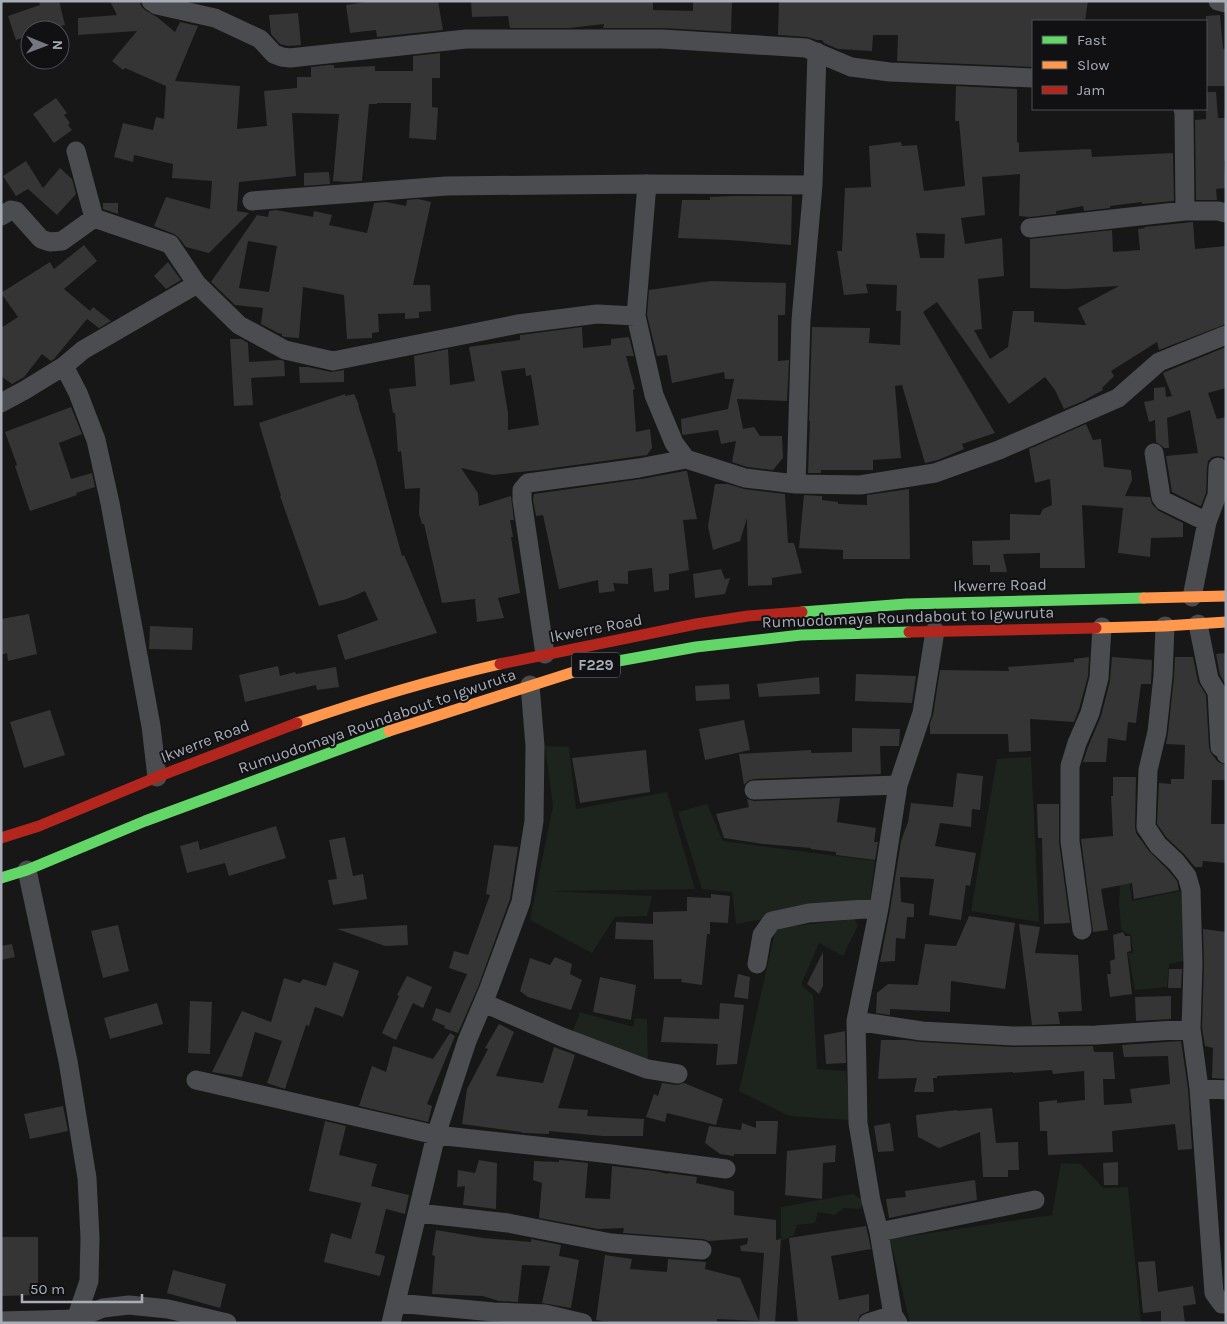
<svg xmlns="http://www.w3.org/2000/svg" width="1227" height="1324" viewBox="0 0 1227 1324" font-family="Karla,sans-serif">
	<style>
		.green { fill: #1d241e }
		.building { fill: #353536; fill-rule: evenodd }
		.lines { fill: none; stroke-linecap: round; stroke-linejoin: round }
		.street { stroke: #4b4c50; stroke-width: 19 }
		.fast { stroke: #63d668; stroke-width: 11 }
		.slow { stroke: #ff974d; stroke-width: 11 }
		.jam { stroke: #b3261e; stroke-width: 11 }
		.labels { text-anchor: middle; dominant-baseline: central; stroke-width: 4; stroke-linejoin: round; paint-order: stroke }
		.shield { fill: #111113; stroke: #7b7e86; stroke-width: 1 }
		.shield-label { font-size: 15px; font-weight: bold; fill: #a8adb8 }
		.street-label { font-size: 16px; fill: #a8adb8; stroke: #111113 }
	</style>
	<rect width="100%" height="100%" fill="#171717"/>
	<path class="green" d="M545 746 569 747 576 809 667 792 695 889 550 891 652 896 647 916 615 917 592 953 530 920 553 806Z
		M1031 757 1039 922 971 911 997 759Z
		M707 804 723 841 875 861 870 900 736 924 732 892 702 889 678 812Z
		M1121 878H1129L1132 901 1184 890V961L1169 964 1167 987 1135 990 1128 953H1133L1131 934 1126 933 1121 929 1119 902Z
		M854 919 858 925 843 956 819 943 801 985 813 995 817 1069 846 1071 850 1120 789 1116 739 1091 776 928Z
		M580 1012 633 1027 635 1018 647 1019 648 1064 571 1036Z
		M1061 1163 1081 1164 1103 1188 1128 1187 1141 1323H910L890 1239 1052 1215Z
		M853 1194 866 1202 860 1209 844 1208 834 1215 818 1212 815 1223 797 1225 794 1235 781 1241V1207Z"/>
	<path class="building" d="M39 1H59L65 25 43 30H30V35L16 40 8 16 40 5Z
		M110 1H140L141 6 145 10 157 17 175 32 180 22 198 26 175 81 240 86 237 129 267 126 264 91 297 88V77H311V67L328 65H334V68L375 66V71H413V56L440 53V78H432V107L438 108 436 140 409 138 411 103H377V104H369L362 181 346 182 333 181 339 114 292 113 296 176 239 182 237 211 249 213 209 253 186 247 179 238 174 234 154 226 166 197 210 209 212 181 172 178 173 164 134 155 133 162 114 157 123 123 153 130 156 117 164 119 166 86 125 68 123 70 112 61 137 31 78 35V18L117 15Z
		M372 1H438L443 30 377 37 376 30 350 33 346 5Z
		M471 1H653V10L693 11V2L732 1 731 32 662 28H603L604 24 569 28H510L508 16 472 17Z
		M779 1H1088L1085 21H1033V67L897 61 898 35H873L872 51 838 49 824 43 822 40H817L807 37 778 35Z
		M298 13 301 45 288 46 280 44 271 34 269 15Z
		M1220 15 1223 49H1225V86H1206V16Z
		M956 86 1017 89V143L1019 142V152L1091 149 1092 157 1173 153 1174 201 1142 204V202L1110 206V208L1084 211 1083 206 1056 211V214L1030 217 1019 216 1020 174 982 177 985 215 961 218 965 244 1002 238 1004 276 978 279 982 329 974 330 990 359 1008 347 1013 311H1034V322L1086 325 1078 308 1119 286 1066 289 1030 288V239L1112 230 1113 252 1140 250 1138 229 1145 228 1144 227 1193 222 1195 249 1226 246V324L1159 350 1157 342 1111 371 1114 376 1102 388 1103 390 1083 401 1064 409 1055 390 1045 377 1009 404 937 302 923 312 995 433 962 444 964 449 938 460 925 463 902 385 895 386 901 458 873 460V470H821V473H808L810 421H809L812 327 870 328 869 343 900 345 901 311H896L897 285 866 284 868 293 844 295 837 251H842L845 188 871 187 869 146 901 142 902 146 917 145 924 191 965 186 959 121H955ZM916 233 945 234 944 258H920Z
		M1206 92H1216L1218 118H1226V161H1224L1226 188 1216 189 1217 200H1196L1195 120 1206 119Z
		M56 98 67 113 64 115 70 123 68 125 72 130 54 143 33 114Z
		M26 161 43 188 60 168 72 179 76 194 57 215 28 189 16 196 3 176Z
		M329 172 330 184 304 186V173Z
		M732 196H792L791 245 728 240 678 238 682 200H710V197Z
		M418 199 431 202 413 285H430L431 311 419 312V318L405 319V313L378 314 379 332 372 333V338L347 339 344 295 303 287 299 338 285 337 282 336V334L278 333 261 324 263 308 235 305 211 282 257 215 268 217 269 211 276 210 313 217 314 211 332 215 329 225 367 233 374 203 386 202 406 206 407 200ZM248 241 277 246 269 292 239 288Z
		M103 203H118V214L103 209Z
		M84 245 97 261 64 289 90 311 93 307 111 321 99 328 87 319 54 359 51 361 42 354 24 377 12 384 1 376V328L18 317 1 293 50 262 54 269Z
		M168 262 181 280 166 289 154 276Z
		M711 281 786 283 785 315H778V361L789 360 787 401 737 399 743 429 754 427 760 436H782L783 458 773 470 747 467 732 462 736 441 721 444 718 430 683 435 682 434 681 419 728 409 734 379H725L724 372 672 383 667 355 657 356 647 315 649 290Z
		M582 327 583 348 611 345V339L629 337 634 356H626L635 389 633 390 636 432 650 429 652 448 647 455 539 470 493 475 461 468 478 493 479 506 511 496 514 520H510L513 537H511L520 593 498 598 504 618 477 622 475 599 442 603 424 524H422L419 514 420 488 405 489 401 451 398 452 395 413H393L389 389 416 386 414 356 448 349 450 385 475 381 469 347 520 340V335ZM525 368 526 376 531 375 539 425 508 430V413L501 371Z
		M230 339H241L248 343 249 362 280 360 284 361 285 376 251 378 253 405 234 406Z
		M1226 347V388L1208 393 1217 419 1226 417V459L1224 457 1218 456 1212 457 1208 461 1207 467 1206 493 1201 506H1200L1172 492 1166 456 1198 453 1190 410 1167 418 1169 448H1164L1162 446 1156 442 1155 420 1149 422 1144 402 1154 400V388L1165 387 1166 397 1172 396 1163 373 1165 372Z
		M299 367H308L331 372 344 370V382L300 383Z
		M345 394V396L354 394 359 405H358L375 458 402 556 404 555 437 633 345 660 337 635 378 620 365 591 347 599 319 606 280 496H281L259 423Z
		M71 407 82 434 59 443 71 479 92 473 95 487 76 493 77 495 30 511 15 466 17 465 5 432Z
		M1086 424 1093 440 1101 439 1104 467 1131 470 1132 480 1125 496 1150 497 1152 504 1159 511 1183 523V537L1151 538 1150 557 1118 553 1123 508 1082 505 1085 568H1040V553L1003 554 1007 572H990V565H973L972 541 1010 540V514L1040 515 1043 509 1052 505 1050 479 1035 483 1029 449Z
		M685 471H687L697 519 683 520 689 570 669 574V590L654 592 652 568 628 571V584L613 583 615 591 599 593 598 580 559 589 543 515 536 516 533 499 534 494 641 479Z
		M715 484H728L744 489 785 494 788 543H794L802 573 772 578V585L748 586 747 518 740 541 713 550 708 526Z
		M909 489 910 559H843V550L799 548 804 495 822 496V500L838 502V504L867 505V495Z
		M721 569 725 579 730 578 725 594 695 598 693 574Z
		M29 614 37 654 8 661 7 653 1 655V619Z
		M150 626 193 628 192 650 149 649Z
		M1226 653V685L1220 675 1216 654Z
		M1089 657 1088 676 1079 709 1074 722 1030 719 1031 751 1009 752 1008 734H930V723L933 715 940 670 1009 671 1008 667 1074 662V659Z
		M1112 657 1152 660 1151 684H1141L1136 723 1128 722 1126 741 1108 738 1106 762H1083L1088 747 1101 716 1110 681Z
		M1175 657H1193L1198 682 1206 695 1209 748 1211 753 1218 762 1226 765V780H1212L1211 824H1226V863L1203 861 1202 867H1195L1184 854 1167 838 1157 824 1159 783 1171 784V779H1184L1185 745 1166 744 1168 733 1174 677Z
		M278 666 280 676 295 672 296 674 336 667 339 687 317 690 316 685 245 702 239 675Z
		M856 674 916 676 912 703 855 701Z
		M819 677 820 694 759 697 757 684Z
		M729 684 730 699 696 701 695 686Z
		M50 710 65 755 24 768 10 722Z
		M744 720 750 750 705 760 699 729Z
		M852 728 900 729 899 746H880L881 774 754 779 748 781 744 785 739 754 811 750V753L852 752Z
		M646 750 650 792 580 803 572 758Z
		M957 773 983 776 980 810 972 809 971 827 940 823 935 846 976 853 970 886 966 885 961 920 929 915 934 879 900 877 901 902 914 904V917H907L905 939 896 938 895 961 880 962 890 910 901 841 908 822 911 803 953 807Z
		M1113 777H1136L1135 827 1136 833 1149 851 1168 870 1177 881 1179 890 1134 899 1132 883 1101 889 1108 930 1093 932 1081 839 1113 836 1111 796H1113Z
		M840 798 837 822 876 828 874 842H878L875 860 836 855V852L811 849V848L763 844 724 838 716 814 749 807 747 799 754 801Z
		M1037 804H1059V842L1070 923 1044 924 1042 838H1038Z
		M276 826 286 858 229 876 225 863 187 873 180 846 198 841 200 850Z
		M345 837 353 876 363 874 367 899 333 905 328 880 337 879 329 840Z
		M494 845 518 847 510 899 478 987 458 1033 444 1028 445 1026 432 1020 436 1008 450 1013 467 974 449 968 454 951 468 955 490 895 486 894Z
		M711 894 730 896 728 923 710 922V934H707L702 985 681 982 682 979H654L653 940 615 939 616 922 653 924V912L687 911V897L711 898Z
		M969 916 1015 923 1005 989 951 981 950 1012 890 1009V1015L876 1013 877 993 888 984 918 985 925 944 956 946Z
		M1019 924 1040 927 1035 953 1078 955 1082 1011 1058 1012 1060 1024 1032 1025Z
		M118 925 129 971 103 978 91 931Z
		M407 925 408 945 385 946 337 929Z
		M1203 929 1226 932V1079L1212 1078 1213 1048 1205 1046 1202 1028 1204 964Z
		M1123 932 1125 936H1130L1131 951 1127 952 1132 994 1110 997 1107 974H1111L1110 961 1115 959 1113 935Z
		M12 944 15 957 1 960V946Z
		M823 952V986L819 994 807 984Z
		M555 957 572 964 570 974 582 980 571 1010 528 997 520 991 530 958 550 965Z
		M334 962 359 971 343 1017 315 1007 309 1026 306 1025 285 1089 267 1083 282 1041 255 1032 242 1077 212 1072 242 1011 271 1022 284 978 300 983 303 979 326 986Z
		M1169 969H1182L1181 988H1168Z
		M738 974 750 977 748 999 734 997Z
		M407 976 432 987 423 1008 413 1003 396 1040 382 1033 399 996 397 995Z
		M600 977 636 985 631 1020 593 1012Z
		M1171 996V1019L1136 1021 1135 997Z
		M190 1001 212 1002 210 1054 188 1053Z
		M157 1003 163 1024 110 1039 104 1018Z
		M720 1003 744 1005 737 1064 716 1065 718 1044 661 1042 664 1017 719 1019Z
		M499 1024 514 1032 496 1076 543 1083 554 1047 575 1055 558 1108 588 1110 587 1116 644 1119 643 1136H603L549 1131V1134L525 1133H522V1132L462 1124 467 1089 488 1049 485 1048Z
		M845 1031 846 1063 826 1064 824 1035Z
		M450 1033 455 1036 427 1104 432 1106 428 1122 359 1106 372 1066 386 1072 393 1046 433 1059Z
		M881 1040H906L921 1042 1012 1047 1093 1046 1094 1052H1113L1115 1079H1103L1104 1105 1132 1103 1130 1089 1170 1084 1168 1056 1124 1057 1122 1045 1181 1041 1188 1089 1192 1149 1178 1150 1175 1124 1112 1131 1113 1152 1048 1155 1047 1131H1040L1039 1102 1057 1100V1103L1085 1100 1084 1071 1053 1074 1052 1070 1013 1073V1072L937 1076V1078H933L934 1092H914L917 1078 878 1079Z
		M662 1083 677 1085 684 1083 723 1099 716 1125 667 1113 665 1122 646 1117 654 1094 658 1096Z
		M63 1106 68 1131 30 1139 24 1114Z
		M992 1108 996 1143 1018 1142 1019 1170H1008V1177H983L980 1132 939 1148 918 1137 916 1115 957 1110V1111Z
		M325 1121 346 1126 339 1155 377 1164 371 1186 409 1195 405 1214 386 1209 375 1253 385 1256 380 1276 324 1262 331 1233 351 1239 361 1203 309 1191Z
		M756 1121H778L776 1154H734V1156L720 1154 705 1143 709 1126 741 1130 742 1123 756 1128Z
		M890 1123 894 1151 878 1152 874 1126Z
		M836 1145 835 1162 823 1163 822 1199 785 1195 787 1151Z
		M479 1160 497 1163 496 1209 463 1205 465 1186 457 1187 458 1170 475 1173Z
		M559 1160 588 1163 585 1198 610 1199 612 1166 655 1171 668 1174V1173L697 1177 696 1183 734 1191V1215L776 1220V1240L781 1239 775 1323H759L764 1253 741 1251 740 1246 747 1244 748 1238 709 1241 703 1239 623 1233 624 1228 598 1229 539 1218 542 1183 533 1180 534 1161 559 1162Z
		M1118 1162V1185H1104L1103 1163Z
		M975 1180 977 1200 889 1218 886 1199 906 1197 905 1191Z
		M866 1226 871 1249 831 1256 839 1300 869 1294V1311L860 1315 857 1323H798L789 1238Z
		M436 1230 483 1238 531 1242V1239L561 1245 559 1256 579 1260 571 1308 542 1303 550 1266 522 1265 518 1302 499 1301 483 1296 432 1294 435 1256 432 1255Z
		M1 1237H38V1295L1 1296Z
		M605 1255 632 1259 630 1269 667 1272 668 1259 706 1262 705 1269 740 1278 759 1321 717 1319V1323H615L596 1320Z
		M1155 1261 1158 1292 1193 1286 1196 1304 1183 1306 1185 1323H1161V1311L1143 1313 1138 1262Z
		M173 1270 226 1284 220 1308 167 1293Z"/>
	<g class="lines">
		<path class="street" d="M151 1 157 5 215 18 260 39 274 54 282 57 290 58 466 39H662L806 48 851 67 890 72 1033 78
			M1218 1 1226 3
			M1183 109 1184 113 1185 211
			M76 151 94 218
			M252 201 446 186 647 184 813 185
			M1 216 11 210 16 211 41 239 50 242 62 241 94 218
			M94 218 170 244 197 284 239 325 285 350 333 361 518 324 597 314 636 316 654 395 674 443 686 459 745 478 796 484 860 485 935 473 999 450 1118 398 1159 362 1226 335
			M1030 228 1185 211H1218L1226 213
			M636 316 647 184
			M1 403 25 390 64 366
			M1154 453 1161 497 1164 501 1207 522
			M796 484 801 320 813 185 817 52
			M1192 597 1207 522 1217 495 1218 467
			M1198 624 1209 679 1217 692 1220 747 1225 750 1226 754
			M1165 626 1163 676 1157 732 1148 770 1146 827 1158 845 1176 862 1187 876 1191 890 1193 964 1191 1029 1199 1088 1214 1293 1222 1304H1226
			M545 654 522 500V490L528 483 639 468 686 459
			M157 777 151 726 110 503 96 440 78 393 64 366 83 350 197 284
			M754 790 898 785
			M27 870 68 1061 87 1178 90 1238 89 1281 76 1319V1323
			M1082 930 1070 841V766L1077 743 1090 713 1099 678 1102 627
			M757 964 762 935 772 921 809 913 879 908
			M484 1003 562 1037 647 1069 678 1074
			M856 1021 922 1031 1013 1036 1096 1035 1191 1029
			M196 1080 436 1135 611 1154 726 1169
			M1199 1088 1226 1090
			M418 1213 508 1223 611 1243 702 1250
			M879 1232 1035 1200
			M396 1303 494 1312 545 1314
			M1 1321 76 1319 103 1308 129 1305 168 1309 227 1323
			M391 1323 436 1135 467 1041 488 991 521 902 534 821 535 746 530 685
			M545 1323V1314L583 1323
			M868 1323 893 1315
			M898 1323 893 1315 879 1232 871 1201 858 1123 856 1021 879 908 898 785 922 713 935 631"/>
		<path class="fast" d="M802 612 906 604 1144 598
			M577 671 596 665 696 647 801 635 909 632
			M1 878 27 870 145 821 389 731"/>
		<path class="slow" d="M1144 598 1226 596
			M1096 628 1165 626 1226 622
			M297 723C364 700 431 680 500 664
			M389 731 577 671"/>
		<path class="jam" d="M909 632 1096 628
			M500 664 696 624 748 616 802 612
			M1 838 39 826 157 777 297 723"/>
	</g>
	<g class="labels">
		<rect class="shield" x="572" y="652.5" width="48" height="25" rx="4"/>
		<g class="shield-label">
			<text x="596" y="665">F229</text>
		</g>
		<g class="street-label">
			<text transform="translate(1000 585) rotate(-1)">Ikwerre Road</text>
			<text transform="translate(908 617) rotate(-2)">Rumuodomaya Roundabout to Igwuruta</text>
			<text transform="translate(596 628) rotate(-11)">Ikwerre Road</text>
			<text transform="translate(377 721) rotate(-19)">Rumuodomaya Roundabout to Igwuruta</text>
			<text transform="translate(205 741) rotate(-21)">Ikwerre Road</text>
		</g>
	</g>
	<rect width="1227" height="1324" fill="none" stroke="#a8adb8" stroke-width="5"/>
	<rect x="1032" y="20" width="175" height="90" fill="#111113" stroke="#4d4f55"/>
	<rect x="1042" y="36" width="25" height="8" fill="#63d668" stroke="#4d4f55"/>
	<text x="1077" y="45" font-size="15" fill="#a8adb8">Fast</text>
	<rect x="1042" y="61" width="25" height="8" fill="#ff974d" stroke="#4d4f55"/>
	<text x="1077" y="70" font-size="15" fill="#a8adb8">Slow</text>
	<rect x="1042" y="86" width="25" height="8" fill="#b3261e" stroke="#4d4f55"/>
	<text x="1077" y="95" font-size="15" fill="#a8adb8">Jam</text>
	<g transform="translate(45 45) rotate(91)"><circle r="24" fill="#111113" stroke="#4d4f55"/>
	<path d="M0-4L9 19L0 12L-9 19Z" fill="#757880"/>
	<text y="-8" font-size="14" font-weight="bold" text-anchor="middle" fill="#a8adb8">N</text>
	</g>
	<path d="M22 1294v8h120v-8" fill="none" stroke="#a8adb8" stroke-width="2.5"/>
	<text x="30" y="1294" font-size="15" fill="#a8adb8" stroke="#111113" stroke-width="4" paint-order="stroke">50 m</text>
</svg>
